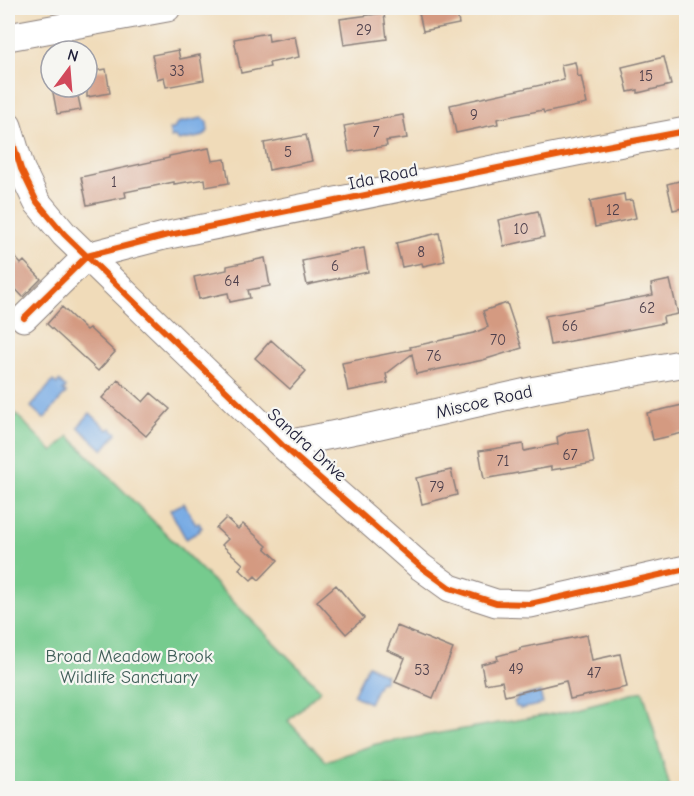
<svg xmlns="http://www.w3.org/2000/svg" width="694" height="796" viewBox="0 0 694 796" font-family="'Comic Neue',sans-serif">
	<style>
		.green { fill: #76cb8e; stroke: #4c7664; stroke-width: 1.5 }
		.water { fill: #78abe4; stroke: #4d6690; stroke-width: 1.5 }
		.building { fill: #d49a81 }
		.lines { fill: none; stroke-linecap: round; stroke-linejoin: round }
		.minor-casing { stroke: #897e7a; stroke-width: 29 }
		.minor { stroke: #fff; stroke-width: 27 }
		.cycleway-casing { stroke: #f6f6f2; stroke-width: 10 }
		.cycleway { stroke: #e8590c; stroke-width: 6 }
		.labels { text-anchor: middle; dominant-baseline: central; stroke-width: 4.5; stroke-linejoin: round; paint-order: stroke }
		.number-label { font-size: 15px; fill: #4e404c }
		.street-label { font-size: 18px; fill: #22223b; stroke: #f6f6f2 }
		.park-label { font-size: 18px; fill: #3f5d58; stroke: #f6f6f2 }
	</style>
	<rect width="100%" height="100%" fill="#f6f6f2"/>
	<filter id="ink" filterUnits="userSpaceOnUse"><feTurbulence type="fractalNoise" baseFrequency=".0167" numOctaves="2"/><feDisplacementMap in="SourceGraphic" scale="12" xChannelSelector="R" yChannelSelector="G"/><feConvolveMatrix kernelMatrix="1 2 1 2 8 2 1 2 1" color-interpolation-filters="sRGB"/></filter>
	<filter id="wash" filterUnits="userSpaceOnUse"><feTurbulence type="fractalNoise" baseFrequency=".008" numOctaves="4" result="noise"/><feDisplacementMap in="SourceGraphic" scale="24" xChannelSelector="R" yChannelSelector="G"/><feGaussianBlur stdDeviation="1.35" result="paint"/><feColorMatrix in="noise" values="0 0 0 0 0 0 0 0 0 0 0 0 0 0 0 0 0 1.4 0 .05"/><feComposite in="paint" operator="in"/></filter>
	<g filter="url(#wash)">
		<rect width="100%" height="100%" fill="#f0dbb9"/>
		<path class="green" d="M8 406 53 452 69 436 321 690 288 721 326 761 376 744 558 713 643 691 670 788H8Z"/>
		<path class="water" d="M202 118 207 122 208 131 204 136 179 141 175 137 171 138 169 129H174L177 123Z
			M53 381 57 384 59 381 66 388 63 391 66 393 44 419 31 407Z
			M90 413 108 430 111 428 117 433 103 450 78 427Z
			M184 503 196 524 199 523 202 528 199 529 200 531 186 539 170 510Z
			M368 665 386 675 383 682 380 681 369 703 353 695Z
			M540 692 543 704 520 709V707H516L514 701 517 700V697Z"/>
		<g id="blocks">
			<path class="building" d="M418 8H456L459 24 423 31Z
				M384 13 387 39 344 45 340 19Z
				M268 33 269 41 295 36 299 57 269 63 270 67 241 73 234 39Z
				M178 50 180 59 200 55 204 80 166 87 164 77 157 79 152 55Z
				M664 57 671 85 638 93V90L628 92 622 67Z
				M575 62 578 77 581 76 587 104 544 113 543 110 497 119 498 124 456 133 450 105 564 80 561 65Z
				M106 69 110 93 87 97V72Z
				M52 87H76L81 110 57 114Z
				M403 115 407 138 386 141 387 146 349 152 344 126Z
				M306 135 312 161 269 170 264 143Z
				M209 148 212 161 225 159 229 183 206 187 205 179 174 184V182L125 192 126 197 87 205 81 177 169 158V156Z
				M687 179V207L673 210 667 184Z
				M624 194 625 201 632 200 636 218 595 227 590 201Z
				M538 211 544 237 504 246 498 220Z
				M439 233 445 261 423 266 422 263 402 267 396 243Z
				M364 248 368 272 307 285 302 261Z
				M8 249 21 264 24 261 41 279 23 297 8 281Z
				M265 258 270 286 248 290 250 298 230 302 228 293 199 299 194 277 227 270V266Z
				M670 280 678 314 663 317 664 323 550 345 545 316 653 295 651 284Z
				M507 303 522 348 483 360 416 374 412 354 386 374 388 383 348 391 342 363 411 349 410 347 474 333 488 327 483 311Z
				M62 307 86 330 89 328 115 352 98 371 47 324Z
				M271 340 306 371 290 389 255 358Z
				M118 380 143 402 151 393 170 409 146 436 102 398Z
				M687 404V432L653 440 647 413Z
				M588 429 594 463 551 470V467L484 479 479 451 523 444 524 451 558 444 557 437 568 432Z
				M451 470 457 495 422 504 416 478Z
				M226 518 238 529 243 524 267 546 265 548 278 560 259 580 255 576 251 580 239 569 243 564 222 545 228 539 216 528Z
				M336 585 364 618 346 634 317 601Z
				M397 626 453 649 433 698 395 682 405 658 387 650Z
				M587 635 592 660 620 654 627 687 570 699 566 681 505 696 502 681 485 684 481 664 498 660 497 656 520 650V648Z"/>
		</g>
	</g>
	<g filter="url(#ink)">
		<use href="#blocks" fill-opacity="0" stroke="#897e7a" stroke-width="1.5"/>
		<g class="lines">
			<defs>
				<path id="minor" d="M8 37 167 8
					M8 126 21 169 37 202 64 234 282 445 421 567 450 588 496 603 530 604 686 569
					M24 318 87 256 164 236 596 148 686 131
					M282 445 371 427 536 390 686 363"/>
			</defs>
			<use href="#minor" class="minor-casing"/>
			<use href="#minor" class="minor"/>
			<defs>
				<path id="cycleway" d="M8 126 21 169 37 202 64 234 282 445 421 567 450 588 496 603 530 604 686 569
					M24 318 87 256 164 236 596 148 686 131"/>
			</defs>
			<use href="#cycleway" class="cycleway-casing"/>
			<use href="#cycleway" class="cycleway"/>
		</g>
	</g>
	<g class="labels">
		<g class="number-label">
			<text x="364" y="30">29</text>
			<text x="177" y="71">33</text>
			<text x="646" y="76">15</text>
			<text x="474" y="115">9</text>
			<text x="376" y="132">7</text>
			<text x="288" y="152">5</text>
			<text x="114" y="182">1</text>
			<text x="613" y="210">12</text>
			<text x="521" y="229">10</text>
			<text x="421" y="252">8</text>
			<text x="335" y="266">6</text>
			<text x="232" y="281">64</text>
			<text x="647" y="308">62</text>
			<text x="570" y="326">66</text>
			<text x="498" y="340">70</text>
			<text x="434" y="356">76</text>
			<text x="570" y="455">67</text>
			<text x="503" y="461">71</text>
			<text x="437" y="487">79</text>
			<text x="516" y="669">49</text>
			<text x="422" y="670">53</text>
			<text x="594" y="673">47</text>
		</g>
		<g class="street-label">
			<text transform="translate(383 177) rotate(-12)">Ida Road</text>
			<text transform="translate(484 402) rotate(-13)">Miscoe Road</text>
			<text transform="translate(307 445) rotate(42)">Sandra Drive</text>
		</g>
		<g class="park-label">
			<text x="129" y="656">Broad Meadow Brook<tspan x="129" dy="21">Wildlife Sanctuary</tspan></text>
		</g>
	</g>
	<rect width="694" height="796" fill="none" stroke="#f6f6f2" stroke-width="30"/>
	<g transform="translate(69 69) rotate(16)"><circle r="28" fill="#f6f6f2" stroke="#a1a1a9" stroke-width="1.5"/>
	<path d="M0-4.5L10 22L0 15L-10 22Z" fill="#d1495b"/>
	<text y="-9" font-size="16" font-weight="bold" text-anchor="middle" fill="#22223b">N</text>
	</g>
</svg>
